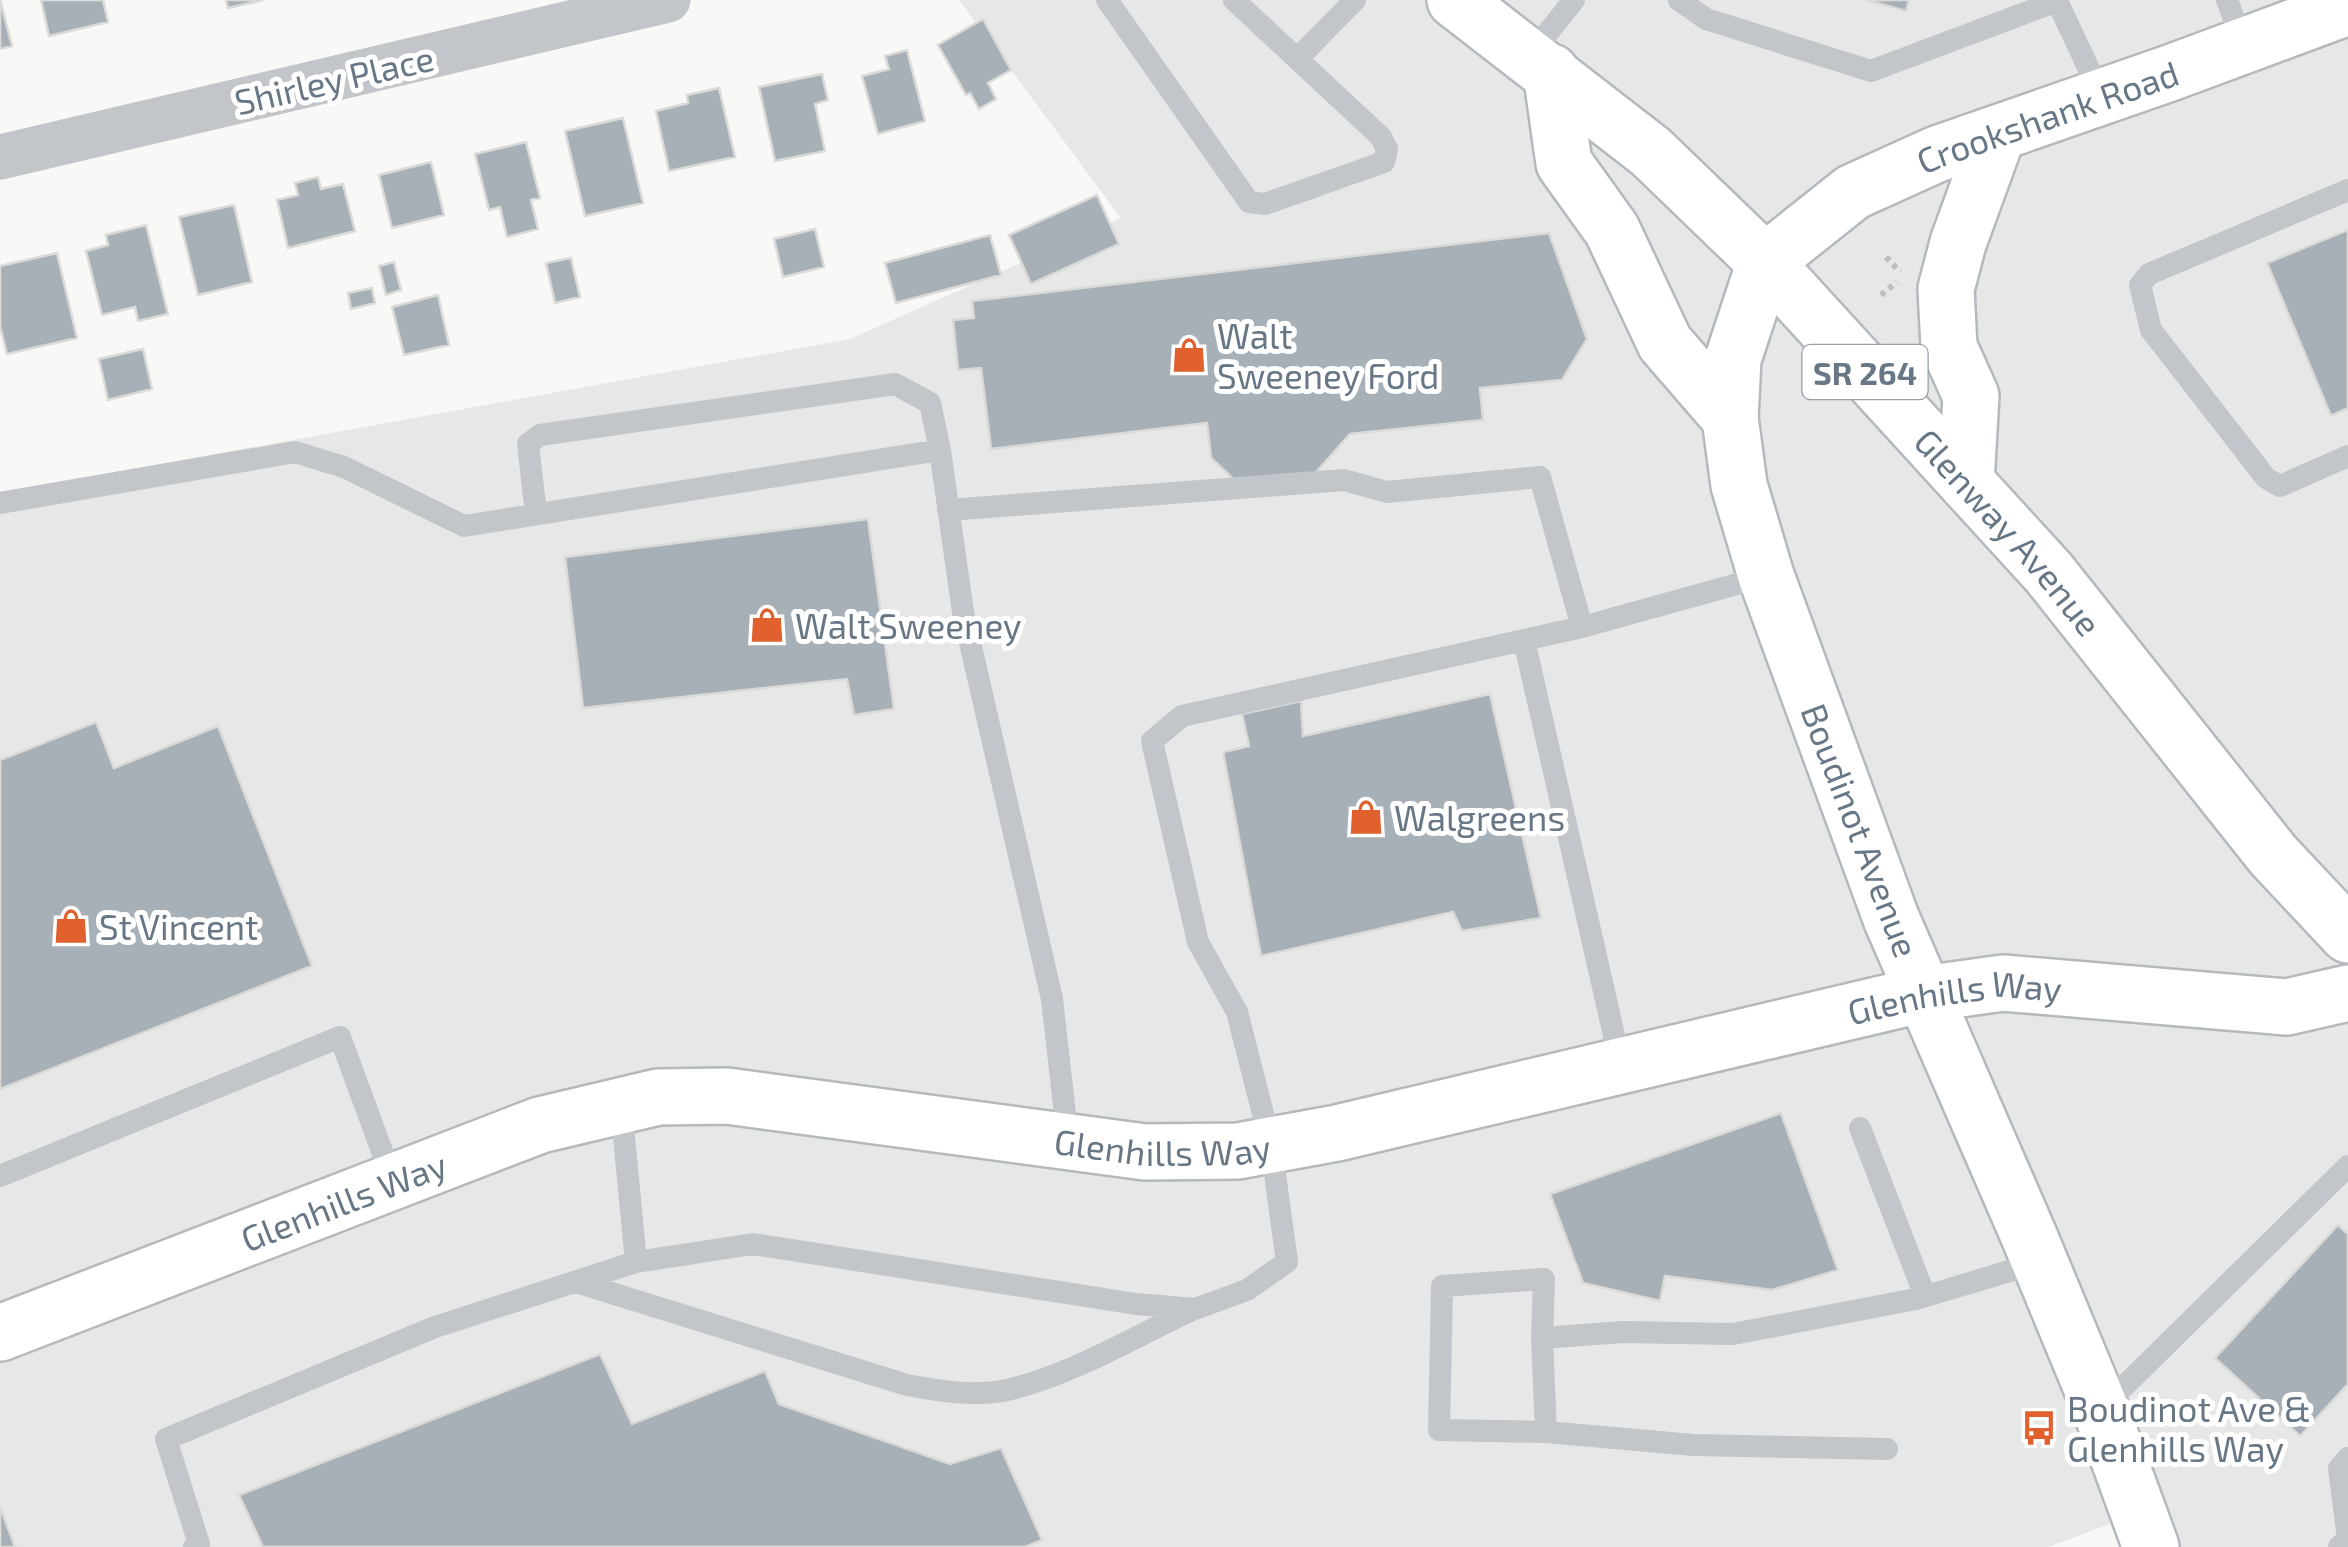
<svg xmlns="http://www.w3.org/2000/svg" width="2348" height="1547" viewBox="0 0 2348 1547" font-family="'Exo 2',sans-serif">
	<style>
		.built { fill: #e6e7e7 }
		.building { fill: #a8b0b7; stroke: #dadad8; stroke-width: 2.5 }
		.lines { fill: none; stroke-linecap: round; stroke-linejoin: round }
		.secondary-casing { stroke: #b4b9be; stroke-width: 60 }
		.primary-casing { stroke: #b5b9bd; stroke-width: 60 }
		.path { stroke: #bcbec1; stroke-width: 6; stroke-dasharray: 5 5; stroke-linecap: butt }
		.lane { stroke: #c2c5c9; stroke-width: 22 }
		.street { stroke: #c2c5c9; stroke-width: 45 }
		.secondary { stroke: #fff; stroke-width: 55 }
		.primary { stroke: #fff; stroke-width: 55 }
		.labels { text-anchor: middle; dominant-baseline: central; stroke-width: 10; stroke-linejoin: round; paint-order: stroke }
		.shield { fill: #fff; stroke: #95a0aa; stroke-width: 2.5 }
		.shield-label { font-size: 32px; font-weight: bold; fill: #687786 }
		.street-label { font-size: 35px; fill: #687786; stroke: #fff }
		.poi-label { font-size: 35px; fill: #687786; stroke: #fff; text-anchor: start }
	</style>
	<rect width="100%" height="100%" fill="#f8f8f6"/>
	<path class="built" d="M959 0H2348V1547H2152L2139 1513 2048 1547H0V493L850 339 1121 218Z"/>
	<path class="building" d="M0 0 12 46 0 49Z
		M41 0H103L108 22 49 36Z
		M226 0H263L228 8Z
		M1867 0H1909L1906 11Z
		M983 19 1011 70 988 83 996 99 979 109 970 93 966 95 938 45Z
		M907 50 925 121 878 134 862 76 889 69 885 56Z
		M822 74 828 100 815 104 825 151 775 161 759 87Z
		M719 88 735 157 669 171 656 111 688 103 687 95Z
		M623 118 643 203 585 216 565 131Z
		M526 142 540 198 531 200 538 229 507 237 500 207 489 210 475 154Z
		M431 162 444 215 392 228 379 175Z
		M318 177 321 189 343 184 355 231 288 248 277 200 298 195 295 183Z
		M1097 195 1119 244 1031 284 1009 235Z
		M234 205 252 282 198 295 179 217Z
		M146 225 168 314 138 321 135 307 102 315 86 251 108 245 106 235Z
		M815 229 824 267 783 277 774 239Z
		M2348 230V408L2331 416 2267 263Z
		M1549 233 1587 339 1562 380 1480 388 1483 420 1350 434 1310 479 1242 487 1211 458 1207 423 991 449 981 368 958 370 953 320 974 318 972 301Z
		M990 235 1001 275 896 303 885 263Z
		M57 253 77 338 7 354 0 326V266Z
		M571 258 580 297 555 303 546 263Z
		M394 262 401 290 386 295 379 266Z
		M372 288 375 303 351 309 348 293Z
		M438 295 449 345 404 355 392 307Z
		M143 349 152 389 108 400 99 359Z
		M868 519 894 709 854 715 847 679 583 708 565 557Z
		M1490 694 1541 918 1462 931 1453 912 1261 956 1223 752 1249 746 1242 714 1301 701 1303 736Z
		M96 722 114 768 218 726 312 966 0 1089V760Z
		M1781 1113 1838 1270 1772 1290 1665 1276 1660 1301 1583 1283 1550 1194Z
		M2338 1225 2348 1234V1384L2300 1436 2215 1358Z
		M600 1354 632 1424 765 1371 779 1404 950 1464 1001 1448 1042 1540 1025 1547H263L239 1495Z
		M0 1507 15 1547H0Z"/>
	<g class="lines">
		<defs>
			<g id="secondary">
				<path id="s1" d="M0 1333 540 1125 658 1097 727 1096 1145 1152 1238 1151 1337 1133 1924 994 2003 983 2287 1007 2348 993"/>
				<path id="s2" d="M2151 1547 2101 1410 2029 1236 1891 918 1766 576 1739 485 1730 418 1733 359 1765 262 1853 192 1937 154 2170 73 2348 7"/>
			</g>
			<g id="primary">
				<path id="s3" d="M1455 0 1651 152 1765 262 2049 573 2273 855 2348 935"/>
				<path d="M1551 72 1564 163 1612 230 1665 343 1730 418"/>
				<path d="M1966 482 1971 396 1949 347 1946 289 1958 243 1998 133"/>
			</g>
		</defs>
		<use href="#secondary" class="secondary-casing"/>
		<use href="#primary" class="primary-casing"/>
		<path class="path" d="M1886 257 1900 272
			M1881 295 1897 282"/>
		<path class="lane" d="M1107 0 1249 202 1265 204 1384 162 1387 149 1381 137 1234 0
			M1679 0 1706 19 1871 71 2057 1 2102 97
			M2227 0 2244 46
			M1529 56 1574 0
			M1297 59 1355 0
			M2348 190 2149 274 2140 285 2151 330 2266 478 2280 486 2348 456
			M0 503 295 452 344 467 464 526 940 450
			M948 510 1344 480 1387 492 1540 477 1582 627
			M536 514 528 444 540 435 895 384 930 403 940 450 963 612 1052 999 1068 1141
			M1524 640 1621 1066
			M621 1106 636 1262 753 1244 1136 1304 1195 1309 1247 1290 1287 1262 1271 1145 1237 1012 1198 942 1152 741 1182 716 1582 627 1766 576
			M1860 1128 1925 1296
			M0 1176 340 1037 393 1181
			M576 1282 907 1385C940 1391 974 1397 1007 1390 1069 1376 1134 1337 1192 1310
			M1542 1338 1544 1279 1442 1286 1439 1430 1546 1432
			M2101 1409 2348 1166
			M1887 1449 1693 1445 1546 1432 1542 1338 1623 1332 1733 1334 1916 1299 2040 1262
			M194 1547 199 1544 166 1439 435 1327 636 1262
			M2339 1547 2348 1539 2339 1468 2348 1458"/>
		<path class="street" d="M0 157 668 0"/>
		<use href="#secondary" class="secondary"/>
		<use href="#primary" class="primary"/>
	</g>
	<defs>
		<symbol id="shop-bare" viewBox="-9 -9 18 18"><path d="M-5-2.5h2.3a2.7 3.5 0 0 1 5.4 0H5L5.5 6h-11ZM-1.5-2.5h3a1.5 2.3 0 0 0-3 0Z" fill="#e0602e" stroke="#fff" stroke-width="2.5" paint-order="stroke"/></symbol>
		<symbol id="bus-bare" viewBox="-9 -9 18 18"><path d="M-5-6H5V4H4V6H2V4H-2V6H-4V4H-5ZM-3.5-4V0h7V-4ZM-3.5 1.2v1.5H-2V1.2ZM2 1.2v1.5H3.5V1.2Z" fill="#e0602e" stroke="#fff" stroke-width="2.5" paint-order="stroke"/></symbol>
	</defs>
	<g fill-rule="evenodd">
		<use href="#shop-bare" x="1164" y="330" width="50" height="50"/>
		<use href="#shop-bare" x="742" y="600" width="50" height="50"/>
		<use href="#shop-bare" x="1341" y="792" width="50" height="50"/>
		<use href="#shop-bare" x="46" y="901" width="50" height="50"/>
		<use href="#bus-bare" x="2014" y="1403" width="50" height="50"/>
	</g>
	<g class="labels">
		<rect class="shield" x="1802.5" y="345" width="125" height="54" rx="8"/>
		<g class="shield-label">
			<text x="1865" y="372">SR 264</text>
		</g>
		<g class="street-label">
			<text transform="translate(334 79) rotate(-13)">Shirley Place</text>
			<text stroke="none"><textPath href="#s2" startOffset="1690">Crookshank Road</textPath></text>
			<text stroke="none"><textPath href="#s3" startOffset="770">Glenway Avenue</textPath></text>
			<text transform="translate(1861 830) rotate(69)">Boudinot Avenue</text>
			<text stroke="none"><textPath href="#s1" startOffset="2018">Glenhills Way</textPath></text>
			<text stroke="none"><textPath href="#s1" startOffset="1208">Glenhills Way</textPath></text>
			<text stroke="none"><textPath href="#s1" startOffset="368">Glenhills Way</textPath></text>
		</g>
		<g class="poi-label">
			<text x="1217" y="335">Walt<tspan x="1217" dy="40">Sweeney Ford</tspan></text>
			<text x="795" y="625">Walt Sweeney</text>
			<text x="1394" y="817">Walgreens</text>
			<text x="99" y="926">St Vincent</text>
			<text x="2067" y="1408">Boudinot Ave &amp;<tspan x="2067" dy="40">Glenhills Way</tspan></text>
		</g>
	</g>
</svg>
